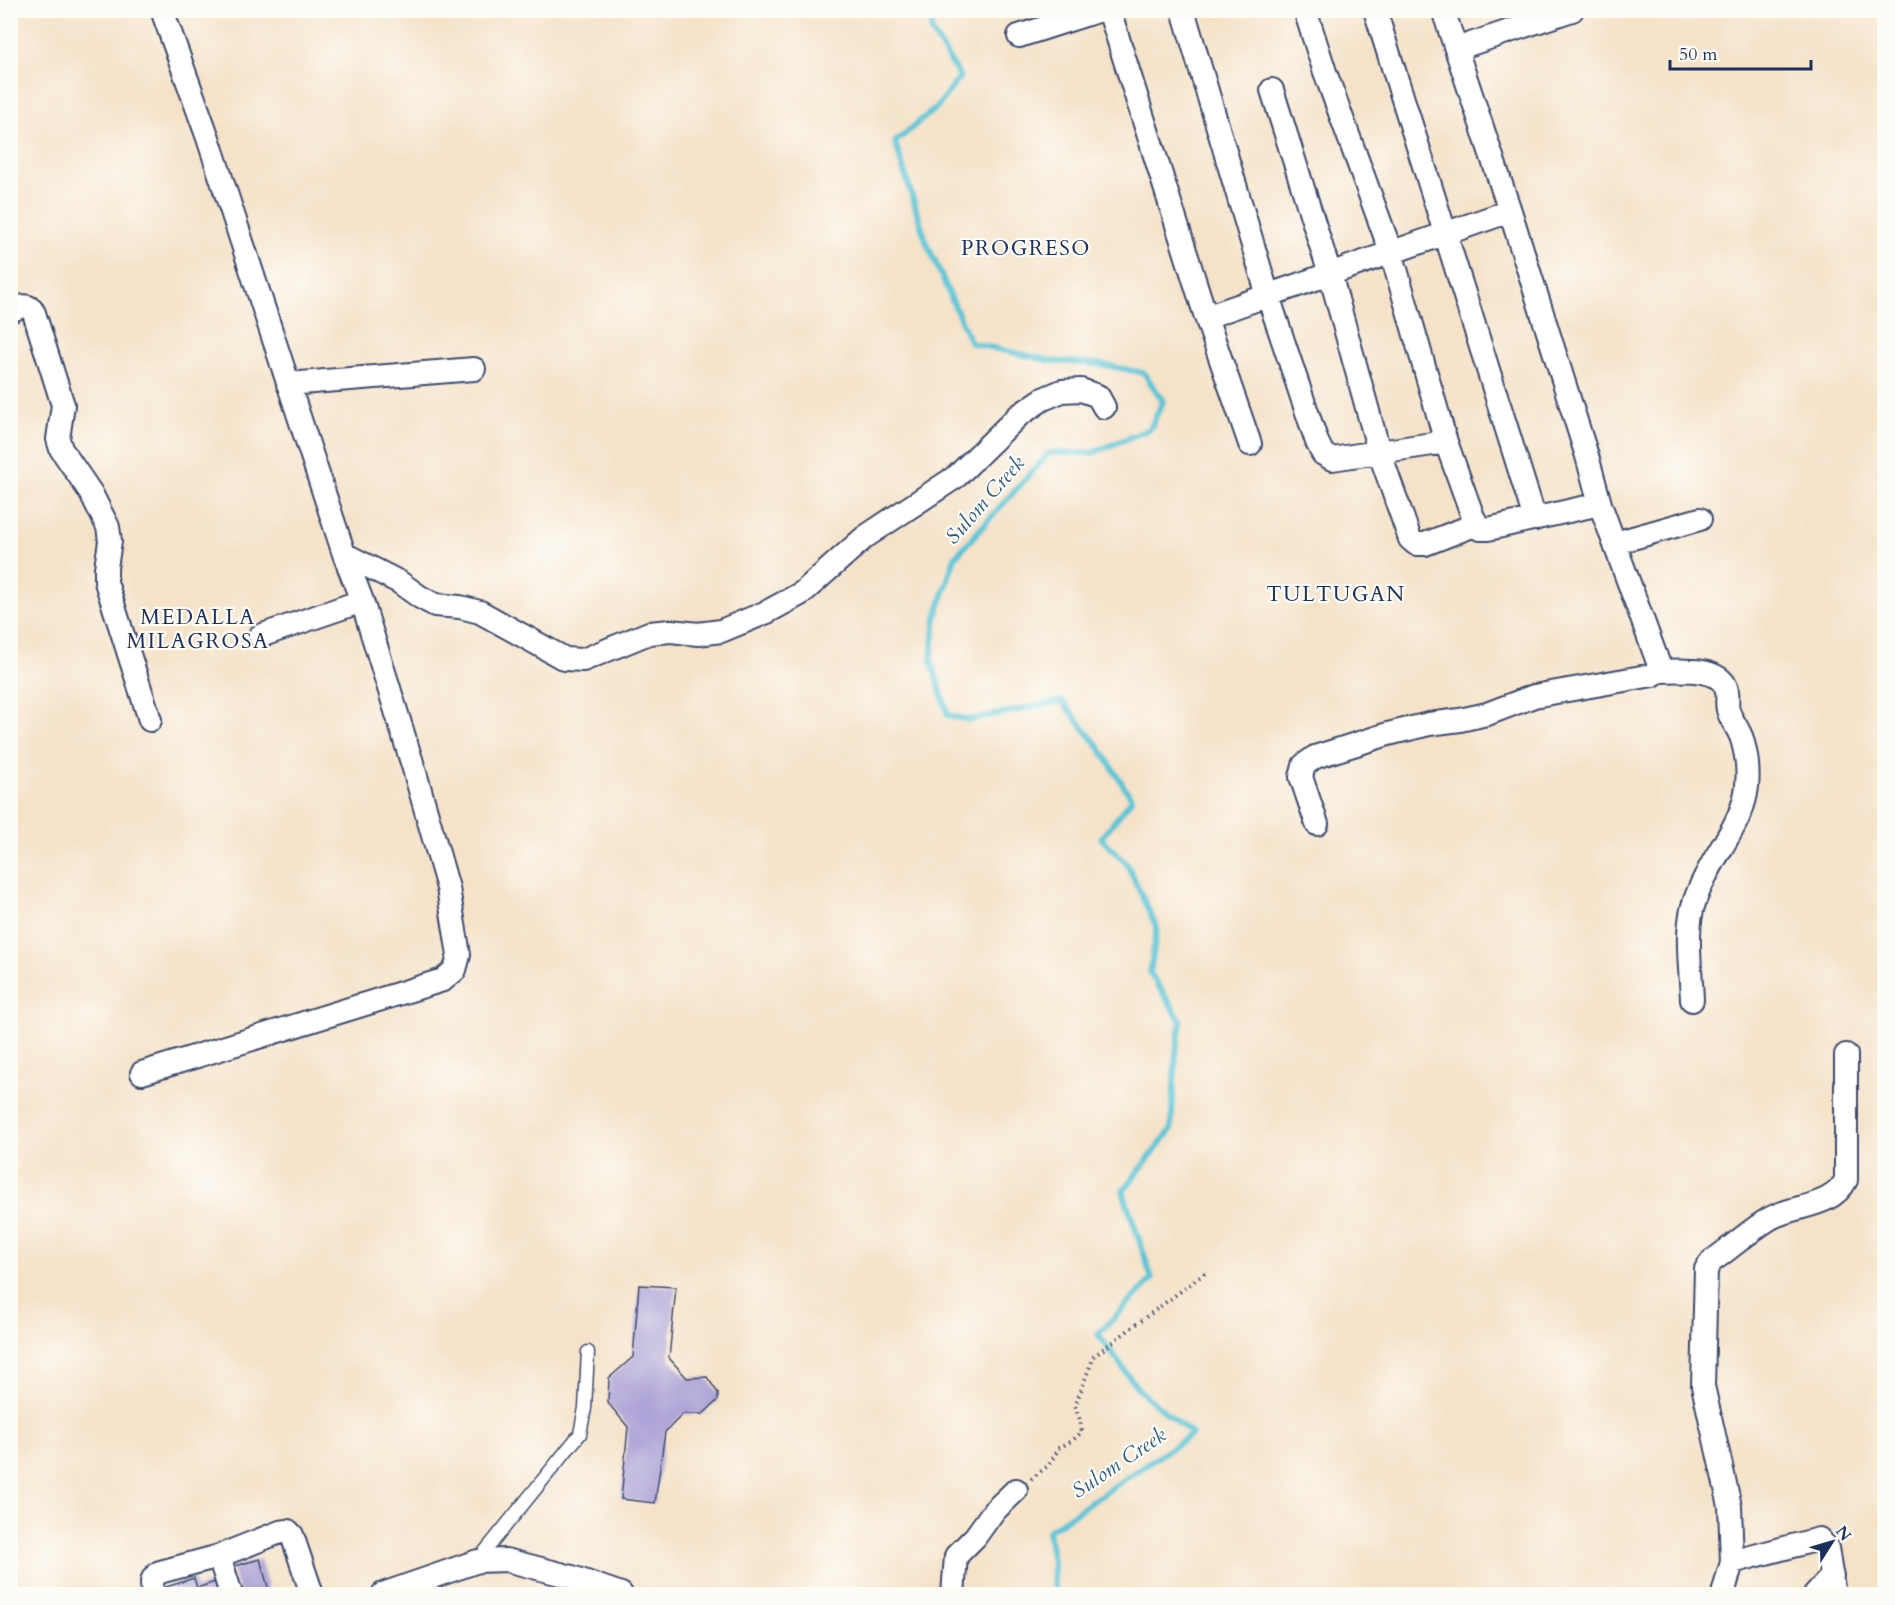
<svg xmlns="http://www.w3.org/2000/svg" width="1895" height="1605" viewBox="0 0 1895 1605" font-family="Cardo,serif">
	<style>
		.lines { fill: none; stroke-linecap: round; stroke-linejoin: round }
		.stream { stroke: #5ac4d6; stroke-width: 6 }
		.building { fill: #afa4d7 }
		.service-casing { stroke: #3c4a6e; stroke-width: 15 }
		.minor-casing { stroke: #3c4a6e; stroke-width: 26 }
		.path { stroke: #3c4a6e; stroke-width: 4; stroke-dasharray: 1.5 4.5; stroke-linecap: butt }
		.service { stroke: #fff; stroke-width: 12 }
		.minor { stroke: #fff; stroke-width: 22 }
		.labels { text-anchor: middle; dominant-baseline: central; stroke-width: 4.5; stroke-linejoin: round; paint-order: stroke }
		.neighbourhood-label { font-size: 21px; letter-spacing: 1.5px; fill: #1b2f5e; stroke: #fdfcf7 }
		.water-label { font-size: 21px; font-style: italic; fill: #2e5c82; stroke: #fdfcf7 }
	</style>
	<rect width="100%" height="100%" fill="#fdfcf7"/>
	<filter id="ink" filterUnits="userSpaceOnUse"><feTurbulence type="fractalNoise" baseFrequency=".0167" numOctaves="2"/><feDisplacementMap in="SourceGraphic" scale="12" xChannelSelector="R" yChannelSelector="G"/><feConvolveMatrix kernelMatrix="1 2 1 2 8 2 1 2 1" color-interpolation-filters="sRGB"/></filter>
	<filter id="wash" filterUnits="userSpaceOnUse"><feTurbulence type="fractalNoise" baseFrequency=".008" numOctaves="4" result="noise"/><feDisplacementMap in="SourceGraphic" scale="24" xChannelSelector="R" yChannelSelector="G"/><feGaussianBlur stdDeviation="1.35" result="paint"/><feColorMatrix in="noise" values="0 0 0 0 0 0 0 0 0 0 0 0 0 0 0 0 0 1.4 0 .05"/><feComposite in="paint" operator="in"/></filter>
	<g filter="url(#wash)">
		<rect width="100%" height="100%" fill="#f5e2c8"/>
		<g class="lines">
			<path class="stream" d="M930 10 932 32 960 77 937 107 895 142 926 241 971 343 1051 361 1100 364 1144 373 1163 401 1150 429 1092 453H1049L955 557 936 617 931 660 948 715 969 720 1062 701 1099 747 1132 799 1101 838 1127 864 1157 928 1150 973 1181 1021 1176 1051 1171 1130 1123 1191 1152 1279 1098 1334 1139 1390 1192 1434 1048 1531 1053 1563 1054 1594"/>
		</g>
		<g id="blocks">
			<path class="building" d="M639 1285 676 1287 669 1358 687 1378 707 1377 718 1393V1400L703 1414H683L665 1432 655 1503 621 1499 628 1427 608 1403 609 1378 633 1357Z
				M260 1559 270 1594H239L231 1567Z
				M194 1578 197 1588 221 1580 225 1594H165L163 1588Z"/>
		</g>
	</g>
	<g filter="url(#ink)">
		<use href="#blocks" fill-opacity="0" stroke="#3c4a6e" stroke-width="1.5"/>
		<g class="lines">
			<defs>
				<path id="service" d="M478 1560 580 1434 585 1408 588 1352"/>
				<path id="minor" d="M1109 10 1206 317 1250 444
					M1183 10 1268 296 1317 442 1323 454 1332 459 1446 442
					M1305 10 1325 72 1391 252 1446 442 1473 517 1480 529H1488L1600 504 1587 456 1510 211 1443 10
					M1375 10 1535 519
					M1019 36 1100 10
					M1456 49 1572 10
					M1272 90 1330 274 1379 451 1410 539 1416 544H1425L1477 524
					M10 311C20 307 28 302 34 313L63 405 58 439 61 449 91 493 108 527 110 541 106 568V582L150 720
					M1206 317 1510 211
					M288 384 474 369
					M1615 543 1700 519
					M344 554 399 582 420 597 435 605 460 607 480 612 565 659 583 660 649 633 671 631 698 634 721 631 767 612 802 593 865 537 957 476 1018 416 1043 399 1062 391 1081 390 1098 396 1104 407
					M260 636 362 601
					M1658 671C1677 671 1717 666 1726 687 1729 695 1726 703 1728 710 1730 719 1739 729 1742 739 1764 813 1717 838 1695 900 1684 928 1691 970 1692 1000
					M1317 824 1301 777 1304 765 1315 757 1388 734 1429 724 1460 720 1487 714 1534 696 1653 675 1658 671 1659 665 1600 504
					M142 1073 443 980 455 970 459 955 448 888 414 769 362 601 344 554 208 138 162 10
					M219 1556 231 1594
					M1732 1562 1730 1506 1703 1386 1706 1269 1712 1261C1731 1248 1749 1231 1769 1219 1794 1204 1831 1209 1846 1180V1055
					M154 1594C151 1584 150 1578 160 1572L219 1556 280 1532 288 1531 292 1535 312 1594
					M383 1594 478 1561 506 1560 572 1577 621 1594
					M953 1594 956 1556 975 1537 993 1512 1016 1490
					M1723 1594 1732 1562 1819 1539 1827 1548 1834 1594
					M1815 1594 1832 1576"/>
			</defs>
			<use href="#service" class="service-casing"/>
			<use href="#minor" class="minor-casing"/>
			<path class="path" d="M1031 1479 1049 1465 1059 1448 1073 1440 1082 1432 1080 1420 1075 1406 1094 1356 1205 1273"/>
			<use href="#service" class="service"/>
			<use href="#minor" class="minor"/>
		</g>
	</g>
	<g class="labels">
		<g class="neighbourhood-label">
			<text x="1026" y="248">PROGRESO</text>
			<text x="1336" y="594">TULTUGAN</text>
			<text x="198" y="617">MEDALLA<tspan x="198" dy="24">MILAGROSA</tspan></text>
		</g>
		<g class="water-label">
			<text transform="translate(985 500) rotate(-49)">Sulom Creek</text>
			<text transform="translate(1119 1463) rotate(-34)">Sulom Creek</text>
		</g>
	</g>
	<rect width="1895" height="1605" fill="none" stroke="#fdfcf7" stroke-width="36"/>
	<g transform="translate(1832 1542) rotate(53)" stroke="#fdfcf7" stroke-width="4.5" paint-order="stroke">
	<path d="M0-4.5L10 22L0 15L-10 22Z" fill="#1b2f5e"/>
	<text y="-9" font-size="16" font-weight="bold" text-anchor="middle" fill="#1b2f5e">N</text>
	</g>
	<path d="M1670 60v9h141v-9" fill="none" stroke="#1b2f5e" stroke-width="3"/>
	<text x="1679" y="60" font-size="18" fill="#1b2f5e" stroke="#fdfcf7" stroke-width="4.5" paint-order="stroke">50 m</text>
</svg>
